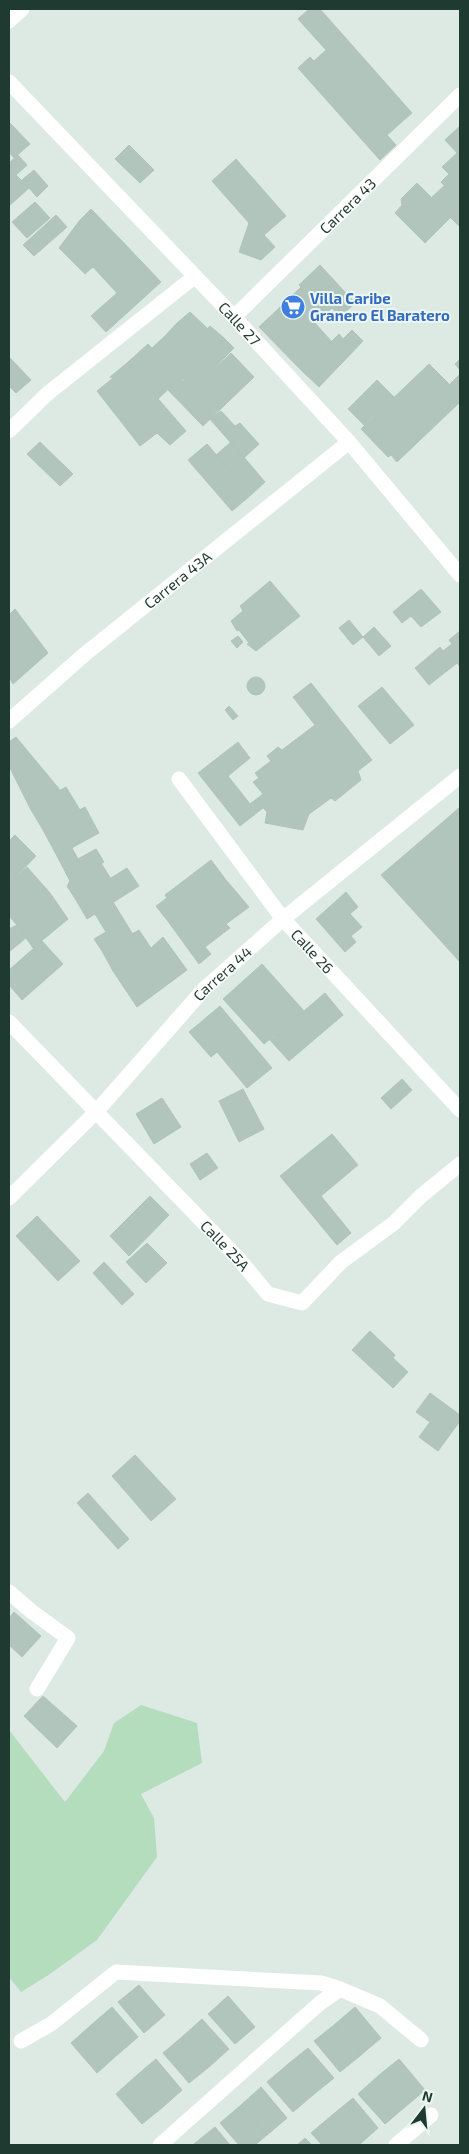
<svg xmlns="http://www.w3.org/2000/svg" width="469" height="2154" viewBox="0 0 469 2154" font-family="'Exo 2',sans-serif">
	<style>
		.green { fill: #b4ddbd }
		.building { fill: #b2c5bc; stroke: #afc4ba }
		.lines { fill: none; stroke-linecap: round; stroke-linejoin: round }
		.minor { stroke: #fff; stroke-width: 15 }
		.labels { text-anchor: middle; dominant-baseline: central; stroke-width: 4; stroke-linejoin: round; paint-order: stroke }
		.street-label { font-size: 15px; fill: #1e3a31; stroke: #edf7f2 }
		.shop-label { font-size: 15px; font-weight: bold; fill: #366cbe; stroke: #edf7f2; text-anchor: start }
	</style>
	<rect width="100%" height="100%" fill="#ddeae4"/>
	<path class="green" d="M141 1705 197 1723 202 1763 141 1794 154 1818 157 1857 97 1940 47 1976 21 1992 9 1977V1730L65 1802 104 1751 114 1723Z"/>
	<path class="building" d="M309 9H320L412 113 387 135 396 145 380 160 298 68 310 57 314 61 326 50 298 19Z
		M9 122 30 144 14 158 9 152Z
		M460 126V156L445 140Z
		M129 145 154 170 140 183 115 159Z
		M457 153 460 156V203L441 182 449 174 442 167Z
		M18 155 27 165 16 175 29 188 9 206V163Z
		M236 159 286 216 264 235 275 247 261 260 239 252 249 223 212 181Z
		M34 170 48 186 37 197 22 180Z
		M417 183 451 217 425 243 395 213 402 205 401 199Z
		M444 186 460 203V227L431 198Z
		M35 202 50 218 27 238 12 222Z
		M91 209 122 241 85 274 59 248 80 220Z
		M56 215 67 227 34 256 23 245Z
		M122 241 161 282 106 332 91 316 117 293 93 267Z
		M320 265 355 303 340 317 332 308 326 313 299 285Z
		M301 287 326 313 315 323 332 342 319 355 276 311Z
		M276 311 319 355 302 371 259 327Z
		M190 312 208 329 195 342 177 323Z
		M177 323 195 342 182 355 164 337Z
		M210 326 224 338 183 379 180 378 170 367Z
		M352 330 363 341 319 387 302 371 339 334 343 339Z
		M164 337 182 355 170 367 152 348Z
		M224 338 234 348 193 389 183 379Z
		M148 344 180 378 158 399 127 363Z
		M231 353 254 377 203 426 168 390 180 378 193 389Z
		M9 357 31 380 16 393 9 386Z
		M460 359V370L455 364Z
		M127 363 186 431 170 445 157 433 113 378 110 377Z
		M429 364 460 395V402L397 462 391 455 388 457 361 429Z
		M460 374V395L450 384Z
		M113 378 157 433 140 446 97 391Z
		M377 380 394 397 364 425 348 409Z
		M221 411 235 426 240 423 259 444 244 458 210 419Z
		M40 442 73 474 60 486 27 454Z
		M231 442 265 482 251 495 216 455Z
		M207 444 251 495 232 511 188 460Z
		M270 581 300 616 256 651 247 644 249 643 239 630 237 631 231 621 243 611 240 606Z
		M421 589 441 612 421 627 411 616 402 623 393 612Z
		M15 609 48 653 13 684 9 677V615Z
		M349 620 363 637 353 645 339 628Z
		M374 627 391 646 379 656 363 637Z
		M460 631V667L457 663 429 685 415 668 440 647 443 651 452 644 449 640Z
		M238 636 243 642 237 648 231 641Z
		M247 686a9 9 0 1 1 18 0a9 9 0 1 1-18 0Z
		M311 683 372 760 358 771 361 780 335 801 331 798 309 814 303 830 265 823 267 812 263 808 240 826 198 773 238 742 250 758 228 776 250 804 263 794 253 782 259 778 255 773 271 761 267 756 278 747 282 750 315 725 293 697Z
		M382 687 414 725 390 744 358 706Z
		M229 706 238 716 233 720 225 710Z
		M16 737 60 790 30 808 9 766V742Z
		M66 787 80 810 43 830 30 808Z
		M85 807 99 833 57 856 43 830Z
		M460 807V855L436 828Z
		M436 828 460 855V962L381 875Z
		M15 835 36 856 9 884V841Z
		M72 848 78 859 96 849 104 862 70 881 57 856Z
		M211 860 226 880 170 924 156 906 167 898 165 895Z
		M101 863 111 879 76 900 67 886 70 881Z
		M27 867 50 893 17 925 9 916V884Z
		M127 868 139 886 87 919 76 900Z
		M226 880 249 907 226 924 230 928 205 947 211 954 199 964 170 924Z
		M346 892 358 907 350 914 362 927 351 936 356 942 345 952 316 919Z
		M50 893 68 919 33 948 17 925Z
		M113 902 132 933 102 951 94 939 106 932 95 914Z
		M17 925 27 937 9 952V929Z
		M139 930 151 948 113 971 102 951Z
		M163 937 187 970 137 1007 113 971 151 948Z
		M42 941 63 964 22 1000 9 985V970Z
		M262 964 304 1011 264 1044 223 999Z
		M325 993 343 1015 289 1061 270 1040Z
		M220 1006 272 1068 247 1088 217 1052 211 1057 189 1032Z
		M402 1079 412 1090 391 1109 381 1098Z
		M243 1089 264 1129 239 1142 219 1101Z
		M162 1098 181 1127 154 1144 136 1114Z
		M332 1134 358 1165 321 1196 351 1233 337 1245 280 1176Z
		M207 1153 218 1168 200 1180 190 1164Z
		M150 1196 169 1215 129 1256 110 1236Z
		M37 1216 80 1261 58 1281 16 1236Z
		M147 1243 167 1263 146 1283 126 1262Z
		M104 1262 134 1294 122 1305 93 1273Z
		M370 1331 395 1355 393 1358 408 1372 393 1388 352 1350Z
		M430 1393 460 1415V1421L449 1436 416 1412Z
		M430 1422 449 1436 438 1451 419 1437Z
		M135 1455 176 1499 151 1521 112 1476Z
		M88 1493 129 1539 118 1549 77 1503Z
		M14 1612 41 1636 22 1657 9 1645V1618Z
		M43 1696 77 1726 57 1748 24 1716Z
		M139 1985 165 2015 144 2033 118 2002Z
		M228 1996 255 2027 235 2044 208 2014Z
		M112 2007 138 2037 116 2056 90 2026Z
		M355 2007 381 2038 361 2055 334 2025Z
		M202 2019 229 2049 209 2067 182 2037Z
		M334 2025 361 2055 340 2072 314 2041Z
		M90 2026 116 2056 97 2073 71 2043Z
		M182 2037 209 2067 189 2083 163 2053Z
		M308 2048 334 2078 313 2095 287 2065Z
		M156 2059 182 2090 163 2107 136 2076Z
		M399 2059 425 2090 405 2107 378 2076Z
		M287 2065 313 2095 293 2112 267 2082Z
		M136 2076 163 2107 142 2124 116 2094Z
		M378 2076 405 2107 385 2124 358 2094Z
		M261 2087 287 2118 267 2135 241 2105Z
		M353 2098 378 2128 359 2145 331 2116Z
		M241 2105 267 2135 255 2145H239L220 2123Z
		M331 2116 358 2145H322L311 2133Z
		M215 2127 230 2145H195L194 2144Z
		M305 2138 312 2145H297Z"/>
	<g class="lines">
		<g class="minor">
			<path d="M9 21 22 9"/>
			<path id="s1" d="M9 82 234 317 349 442 460 575"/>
			<path id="s2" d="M234 317 460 95"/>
			<path d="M9 431 47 394 194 277"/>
			<path id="s3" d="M9 721 85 654 349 442"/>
			<path id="s4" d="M179 779 283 919 460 1110"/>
			<path id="s5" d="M9 1022 238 1258 268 1294 302 1303 341 1262 394 1223 421 1196 460 1164"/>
			<path id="s6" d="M9 1198 96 1112 204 989 283 919 460 776"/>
			<path d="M9 1592 31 1611 68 1638 37 1689"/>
			<path d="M21 2041 51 2024 116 1972 321 1983 340 1989"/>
			<path d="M160 2145 320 2003 340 1989 380 2006 421 2040"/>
			<path d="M396 2145 431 2115"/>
		</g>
	</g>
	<defs>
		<symbol id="supermarket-disc" viewBox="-11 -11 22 22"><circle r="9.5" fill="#3f7fe0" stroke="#edf7f2"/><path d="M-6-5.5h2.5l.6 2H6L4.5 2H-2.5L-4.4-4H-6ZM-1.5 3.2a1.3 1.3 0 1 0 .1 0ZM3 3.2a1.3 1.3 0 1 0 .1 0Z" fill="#fff"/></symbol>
	</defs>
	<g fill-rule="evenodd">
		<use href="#supermarket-disc" x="279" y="293" width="28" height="28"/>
	</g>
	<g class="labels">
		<g class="street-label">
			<text stroke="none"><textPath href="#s2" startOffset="159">Carrera 43</textPath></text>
			<text stroke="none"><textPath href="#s1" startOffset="334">Calle 27</textPath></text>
			<text stroke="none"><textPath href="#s3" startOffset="220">Carrera 43A</textPath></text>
			<text stroke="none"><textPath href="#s4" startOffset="218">Calle 26</textPath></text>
			<text stroke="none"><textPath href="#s6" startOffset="310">Carrera 44</textPath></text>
			<text stroke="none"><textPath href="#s5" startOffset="311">Calle 25A</textPath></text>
		</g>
		<g class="shop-label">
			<text x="310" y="298">Villa Caribe<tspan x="310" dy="17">Granero El Baratero</tspan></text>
		</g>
	</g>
	<rect width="469" height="2154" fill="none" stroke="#1e3a31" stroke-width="20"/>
	<g transform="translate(424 2109) rotate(16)" stroke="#edf7f2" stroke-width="4" paint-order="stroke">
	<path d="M0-4L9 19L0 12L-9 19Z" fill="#1e3a31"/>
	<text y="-8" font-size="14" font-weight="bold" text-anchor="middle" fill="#1e3a31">N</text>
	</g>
</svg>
